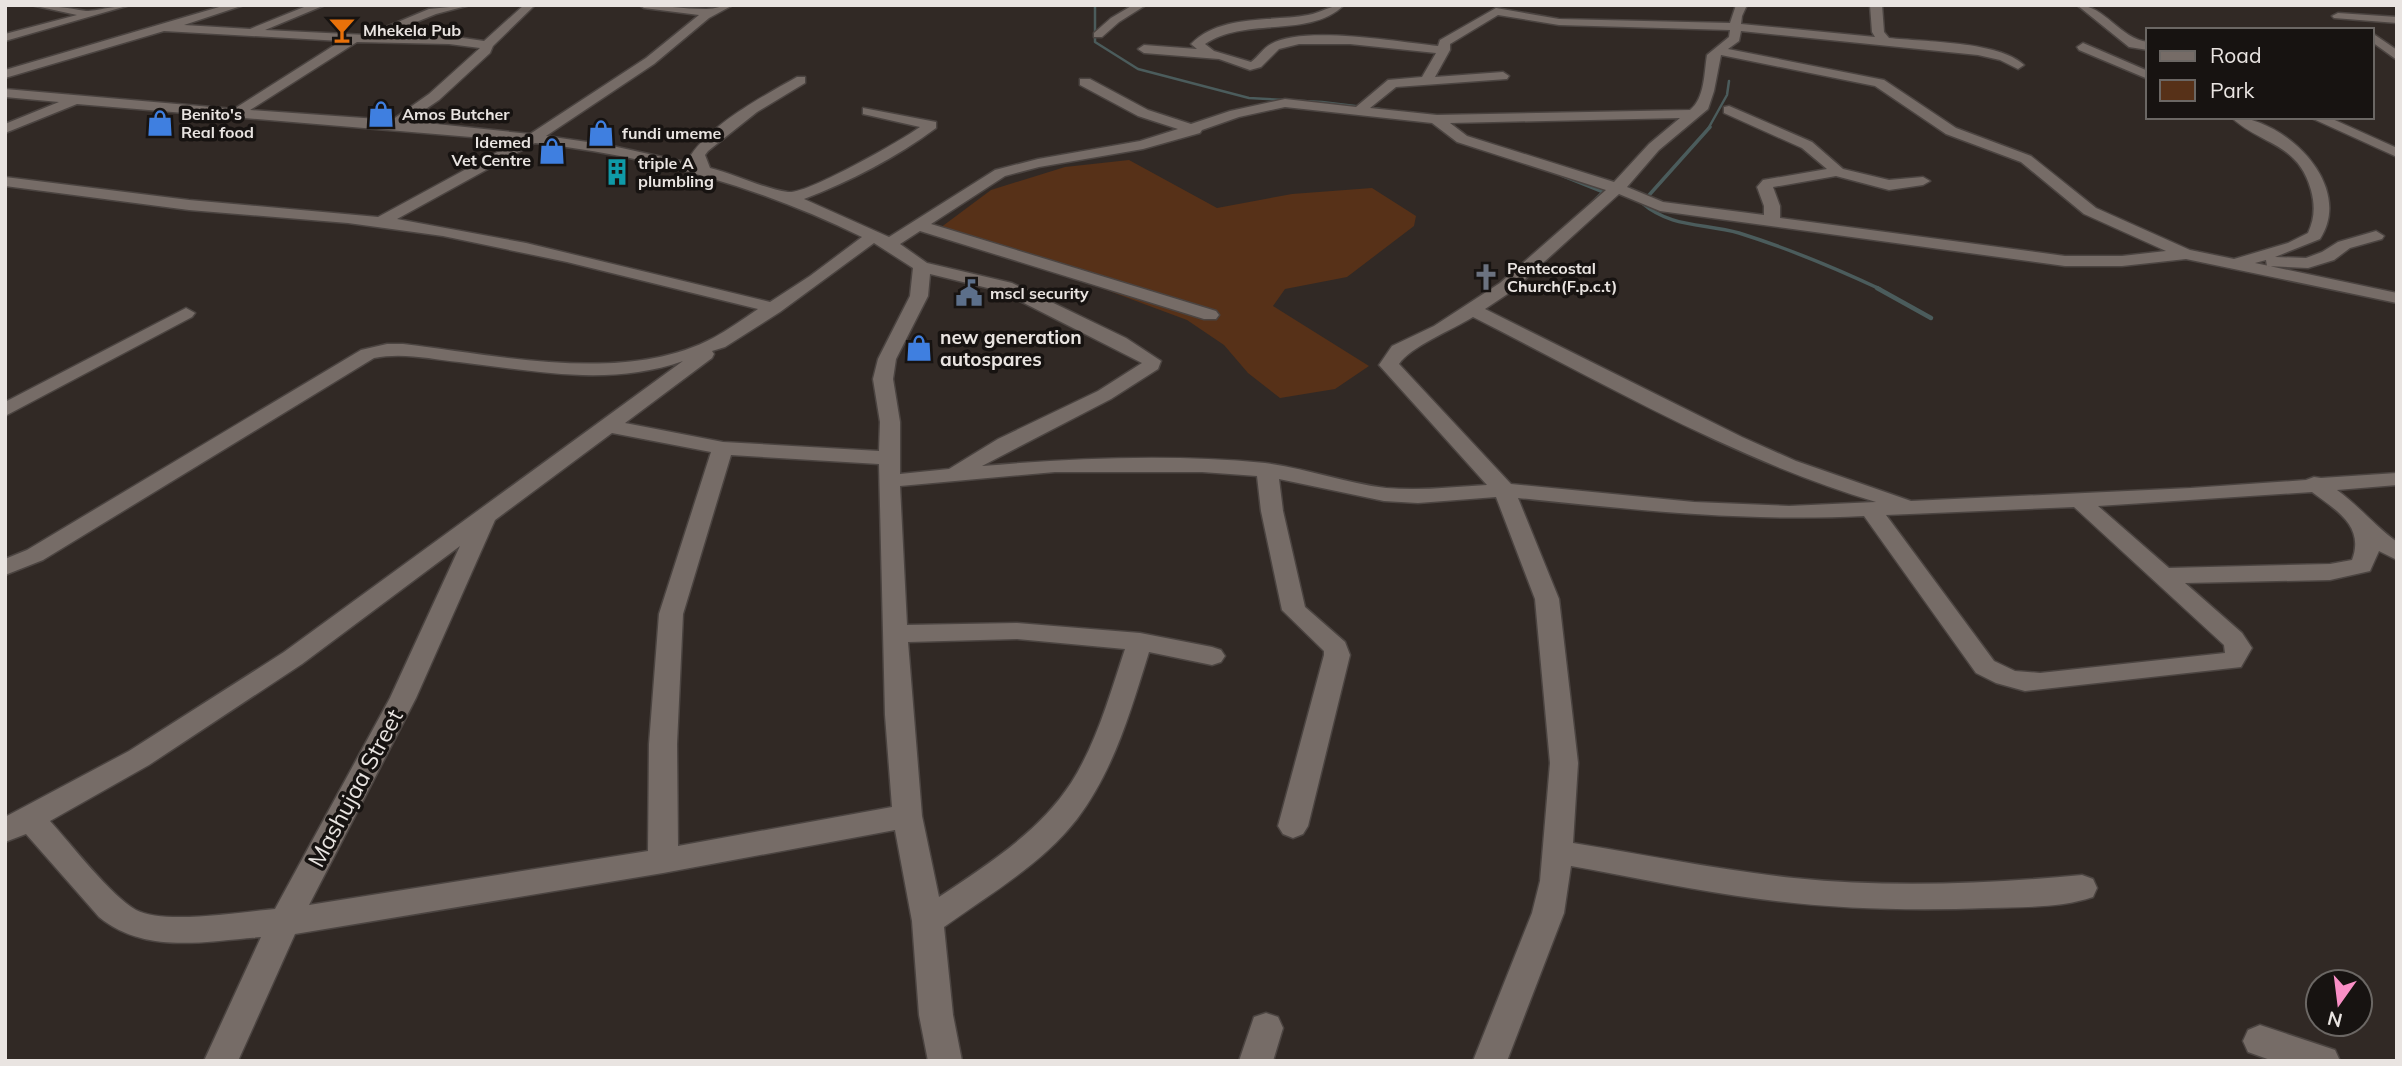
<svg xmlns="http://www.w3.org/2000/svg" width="2402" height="1066" viewBox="0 0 2402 1066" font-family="Mulish,sans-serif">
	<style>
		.green { fill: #573118 }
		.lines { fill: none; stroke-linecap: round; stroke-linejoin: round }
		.stream-far2 { stroke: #4b5c5c; stroke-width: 2.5 }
		.stream-far1 { stroke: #4b5c5c; stroke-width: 3.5 }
		.stream { stroke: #4b5c5c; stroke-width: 4.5 }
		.minor-casing { stroke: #4b4441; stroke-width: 3 }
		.minor { fill: #766c67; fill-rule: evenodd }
		.labels { text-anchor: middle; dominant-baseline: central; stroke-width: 7; stroke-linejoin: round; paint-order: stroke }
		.far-poi-label { font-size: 16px; font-weight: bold; fill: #e9e4e1; stroke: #171311; text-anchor: start }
		.poi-label { font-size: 19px; font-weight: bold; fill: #e9e4e1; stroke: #171311; text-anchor: start }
		.near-street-label { font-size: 23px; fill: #e9e4e1; stroke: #171311 }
	</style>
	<rect width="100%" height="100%" fill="#312925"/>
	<path class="green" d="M1129 160 1217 208 1292 194 1372 188 1416 216 1414 226 1347 277 1285 289 1273 306 1369 366 1335 389 1280 398 1248 373 1224 345 1187 320 940 228 991 190 1065 167Z"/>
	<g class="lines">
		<path class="stream-far2" d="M1095 5V42L1138 69 1249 98 1322 102 1380 109
			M1708 129 1727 95 1729 81"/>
		<path class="stream-far1" d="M1710 127 1642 203C1671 228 1704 223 1739 233 1787 248 1835 268 1880 289
			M1563 176 1603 192
			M1587 208 1603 192"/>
		<path class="stream" d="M1877 288 1931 318"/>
		<defs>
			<path id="minor" d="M31 5C50 5 68 8 86 11 89 12 121 5 130 5L5 41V34L77 15Z
				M226 5H244L184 25 250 29 309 5H325L265 30 367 35 429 9 470 5 436 14 384 35 449 36 484 41 524 5H535L493 46 490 53 439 100 408 121 530 134 646 58 699 15 644 8 639 5C661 5 684 9 706 9 715 9 724 5 733 5L709 18 654 64 546 136 608 145 694 164 691 155C714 122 762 97 797 77H805V83L757 112 708 151 705 155 710 168C735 174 764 189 788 192 806 195 902 140 920 127L863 114V108L936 122V128C897 157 849 182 804 199L889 237 995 170 1038 159 1140 141 1178 129 1138 116 1080 85V79H1090L1148 110 1191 124 1230 111 1285 99 1356 107 1388 80 1422 77 1436 53 1350 44H1299L1279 49 1261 67 1250 70 1219 59 1144 53 1138 49 1144 45 1197 49 1191 44C1220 14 1270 22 1308 15 1321 13 1330 5 1344 5 1310 39 1246 16 1205 44L1214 51 1251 62C1258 57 1263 48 1271 44 1303 25 1400 42 1438 46L1440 40 1496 8 1559 19 1730 23 1736 5H1747L1742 16 1741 24 1875 37 1872 32 1870 5H1882L1884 32 1889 38C1924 42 1999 41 2024 65L2018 69 2000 60 1978 55 1741 31 1739 41 1728 49 1884 80 1956 128 2031 156 2096 208 2190 250 2234 259 2288 243 2308 233C2315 218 2315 205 2311 190 2298 142 2260 145 2231 117 2284 117 2355 185 2320 239L2275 257 2306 258 2322 252 2338 242 2376 231 2384 236 2382 239 2350 248 2334 260 2308 268 2267 266 2266 260 2255 263 2397 293V303L2186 259 2122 266H2065L1660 211 1619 194 1512 291 1485 309 1742 437 1796 461 1911 501 2191 488 2306 480 2314 477 2321 478 2397 473V485L2337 490C2359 506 2375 526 2397 542V560L2379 551 2370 571 2330 580 2185 583 2242 633 2252 648 2241 667 2025 691 1996 683 1976 673 1864 516C1745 522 1636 510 1518 498L1559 599 1578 763 1573 843C1646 855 1720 870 1794 878 1890 888 1986 884 2082 875L2093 879 2097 888 2093 897C2061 908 2021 907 1988 908 1911 911 1835 909 1760 899 1696 891 1634 877 1571 866L1564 913 1507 1061H1473L1532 913 1540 881 1550 763 1535 599 1496 497 1418 503 1384 501 1279 479 1283 511 1305 607 1345 642 1350 655 1308 826 1303 834 1293 838 1283 834 1278 826 1324 655V651L1282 610 1261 511 1257 476 1202 472H1055L900 486 907 625 1017 623 1140 633 1212 647 1221 650 1225 656 1221 662 1212 665 1149 652C1131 710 1114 770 1077 819 1042 864 990 894 944 927L953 1015 962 1061H928L919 1015 912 921 895 830 663 873 295 934 238 1061H204L261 937C205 941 146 955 99 917L26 834 5 842V817L129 751 284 652 683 361C610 387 534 371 459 362 431 359 402 352 374 358L43 560 5 575V559L27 550 361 350 387 344H403C499 355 624 385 713 338 728 330 743 319 758 309L567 262 443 236 348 223 189 210 5 186V177L189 200 378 217 518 141 77 104 5 133V124L59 102 5 97V89L234 109 341 41 164 31 5 78V70ZM1498 15 1559 25 1730 30 1729 37 1707 55C1704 73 1705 98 1690 110L1437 115 1370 108 1396 87 1507 79 1509 76 1503 72 1435 77 1450 50V44ZM357 42 449 44 480 48 429 94 392 120 250 110ZM1721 55 1875 86 1946 134 2021 162 2084 214 2166 251 2122 256H2065L1780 218V206L1773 187 1836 176 1889 190 1923 185 1930 181 1923 177 1889 180 1843 169 1812 142 1729 106 1724 107V113L1802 148 1827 169 1763 180 1757 187 1764 206V215L1663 202 1627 187 1659 150 1708 109 1714 91ZM1285 107 1432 123 1457 142 1606 190 1500 283 1434 326 1392 346 1379 365 1487 485C1453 487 1420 491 1386 488 1345 483 1306 468 1265 463 1172 454 1075 458 982 466L1111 399 1158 369 1161 361 1126 338 1012 283 927 263 900 244 920 231 1204 319H1216L1219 315 1216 311 931 224 1005 176 1039 167 1143 149 1200 133 1202 130 1239 117ZM1680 118 1649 144 1614 182 1467 136 1450 123ZM535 143C650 156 758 186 862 237L810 276 770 302 526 243 397 219ZM874 243 913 268 910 296 878 359 873 379 880 422 879 451 723 442 625 423 712 358 714 354 712 351 725 347 780 312ZM930 274 1000 291 1142 363 1098 391 998 439 949 469 900 474V422L893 379 896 359 928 296ZM1473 317C1605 384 1733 459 1876 502L1789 506 1694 502 1511 484 1399 364C1410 347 1452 330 1473 317ZM612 433 711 452 659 614 649 744 648 851 309 905 416 698 495 520ZM731 455 879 464 885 715 892 807 678 846 677 744 683 614ZM2312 492C2336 510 2365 526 2352 560L2330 564 2169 568 2098 506ZM2074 507 2224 645 2225 653 2040 673 2015 671 1994 661 1886 515ZM460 546 390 698 275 909C241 912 164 925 136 910 112 897 70 843 50 821L149 765 302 664ZM1017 639 1125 649C1110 694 1097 742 1071 783 1039 832 987 865 939 897L922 816 908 642Z
				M1133 5H1146L1119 22 1102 37H1094V33L1111 18Z
				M2077 5C2105 5 2120 39 2148 42V50L2129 47Z
				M2338 13 2397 17V23L2334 18 2332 16Z
				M2372 33 2397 50V60L2372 42Z
				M2083 43 2148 71V79L2079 50 2077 47Z
				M2309 117H2328L2397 148V157Z
				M186 308 195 313 192 317 5 416V402Z
				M1266 1013 1278 1017 1283 1028 1273 1061H1239L1254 1017Z
				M2260 1025 2335 1050 2340 1061H2273L2248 1052 2243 1041 2248 1030Z"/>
		</defs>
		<use href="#minor" class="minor-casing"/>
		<use href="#minor" class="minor"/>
	</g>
	<defs>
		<symbol id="bar-bare" viewBox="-9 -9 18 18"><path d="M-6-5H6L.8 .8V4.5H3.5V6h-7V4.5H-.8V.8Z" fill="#e8710a" stroke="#171311" stroke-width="2.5" paint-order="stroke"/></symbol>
		<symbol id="shop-bare" viewBox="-9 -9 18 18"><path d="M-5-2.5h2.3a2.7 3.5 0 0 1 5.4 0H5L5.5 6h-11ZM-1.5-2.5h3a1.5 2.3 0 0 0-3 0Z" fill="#3f7fe0" stroke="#171311" stroke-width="2.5" paint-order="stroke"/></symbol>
		<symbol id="building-bare" viewBox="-9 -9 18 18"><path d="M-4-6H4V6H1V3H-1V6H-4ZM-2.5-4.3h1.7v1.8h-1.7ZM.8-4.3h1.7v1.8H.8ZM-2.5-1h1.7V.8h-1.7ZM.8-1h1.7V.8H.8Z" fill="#0f9aa8" stroke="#171311" stroke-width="2.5" paint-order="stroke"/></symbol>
		<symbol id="church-bare" viewBox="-9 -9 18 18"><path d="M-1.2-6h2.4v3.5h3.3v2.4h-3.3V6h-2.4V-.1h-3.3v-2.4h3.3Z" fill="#6b7280" stroke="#171311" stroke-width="2.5" paint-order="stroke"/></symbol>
		<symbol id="civic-bare" viewBox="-9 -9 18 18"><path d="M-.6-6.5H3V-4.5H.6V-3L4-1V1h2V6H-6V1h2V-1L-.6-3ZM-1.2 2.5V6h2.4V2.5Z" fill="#5c6f8a" stroke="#171311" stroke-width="2.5" paint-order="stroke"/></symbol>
	</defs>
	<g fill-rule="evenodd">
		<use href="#bar-bare" x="323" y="11" width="38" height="38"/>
		<use href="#shop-bare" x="362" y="95" width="38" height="38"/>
		<use href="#shop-bare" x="141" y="104" width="38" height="38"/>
		<use href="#shop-bare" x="582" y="114" width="38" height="38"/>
		<use href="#shop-bare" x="533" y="132" width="38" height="38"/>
		<use href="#building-bare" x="598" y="153" width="38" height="38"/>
		<use href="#church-bare" x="1467" y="258" width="38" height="38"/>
		<use href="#civic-bare" x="950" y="274" width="38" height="38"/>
		<use href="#shop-bare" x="900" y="329" width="38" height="38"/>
	</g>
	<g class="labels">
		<g class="far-poi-label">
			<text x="363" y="30">Mhekela Pub</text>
			<text x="181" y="114">Benito's<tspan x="181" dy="18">Real food</tspan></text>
			<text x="402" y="114">Amos Butcher</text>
			<text x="622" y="133">fundi umeme</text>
			<text x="531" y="142" text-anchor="end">Idemed<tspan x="531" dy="18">Vet Centre</tspan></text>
			<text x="638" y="163">triple A<tspan x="638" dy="18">plumbling</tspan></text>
			<text x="1507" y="268">Pentecostal<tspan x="1507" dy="18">Church(F.p.c.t)</tspan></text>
			<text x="990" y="293">mscl security</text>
		</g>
		<g class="poi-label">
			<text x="940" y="337">new generation<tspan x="940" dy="22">autospares</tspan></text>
		</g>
		<g class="near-street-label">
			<text transform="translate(355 788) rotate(-62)">Mashujaa Street</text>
		</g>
	</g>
	<rect width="2402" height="1066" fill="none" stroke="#e9e4e1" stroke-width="14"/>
	<rect x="2146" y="28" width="228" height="91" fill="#171311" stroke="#6b6764" stroke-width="2"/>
	<rect x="2160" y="51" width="35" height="10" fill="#766c67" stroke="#6b6764" stroke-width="2"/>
	<text x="2210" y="63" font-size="21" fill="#e9e4e1">Road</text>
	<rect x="2160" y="80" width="35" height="21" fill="#573118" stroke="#6b6764" stroke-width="2"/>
	<text x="2210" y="98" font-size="21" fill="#e9e4e1">Park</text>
	<g transform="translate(2339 1003) rotate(194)"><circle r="33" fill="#171311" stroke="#6b6764" stroke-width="2"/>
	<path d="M0-5L12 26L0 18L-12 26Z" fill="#fa8fc6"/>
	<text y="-10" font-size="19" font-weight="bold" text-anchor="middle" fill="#e9e4e1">N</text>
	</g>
</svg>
